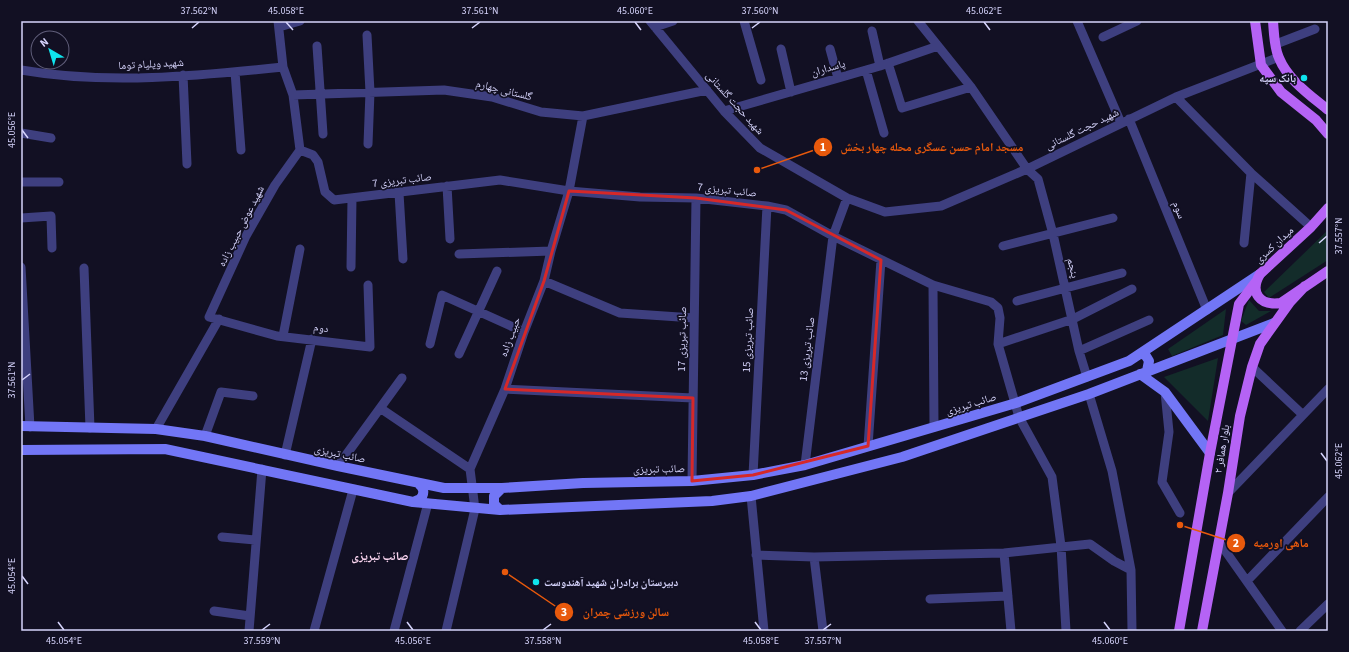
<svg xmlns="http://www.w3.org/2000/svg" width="1349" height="652" viewBox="0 0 1349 652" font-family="'Source Sans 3','Noto Naskh Arabic',sans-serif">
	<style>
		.green { fill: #132c2a }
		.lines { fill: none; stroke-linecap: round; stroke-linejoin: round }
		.street { stroke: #3e3f7f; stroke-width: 9 }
		.secondary { stroke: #7276f6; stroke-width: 10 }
		.primary { stroke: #b563f5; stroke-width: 10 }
		.marked { fill: none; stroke: #d62828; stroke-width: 3; stroke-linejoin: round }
		.ticks { fill: none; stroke: #d6d4fc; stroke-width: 1.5 }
		.poi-dot { fill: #0fe4ed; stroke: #121023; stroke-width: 1.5 }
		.labels { text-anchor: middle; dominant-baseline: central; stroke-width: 3.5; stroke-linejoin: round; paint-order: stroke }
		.street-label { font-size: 11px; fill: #d6d4fc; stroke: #121023 }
		.poi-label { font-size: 11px; font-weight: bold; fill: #d6d4fc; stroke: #121023; text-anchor: end }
		.neighbourhood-label { font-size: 12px; font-weight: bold; fill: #fcd6f1; stroke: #121023 }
		.leader { fill: none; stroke: #e8590c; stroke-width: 1.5 }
		.callout-dot { fill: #e8590c; stroke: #121023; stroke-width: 1.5 }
		.mark-label { font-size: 12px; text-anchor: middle; font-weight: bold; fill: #fff }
		.callout-label { font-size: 12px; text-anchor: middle; font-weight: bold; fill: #e8590c; stroke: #121023; stroke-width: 3.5; stroke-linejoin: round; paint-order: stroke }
		.neatline { fill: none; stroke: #d6d4fc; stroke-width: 1.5 }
		.ticks-label { font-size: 10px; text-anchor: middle; fill: #d6d4fc }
	</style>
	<rect width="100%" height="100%" fill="#121023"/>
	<path class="green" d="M1328 230V260L1269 298 1264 292Z
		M1249 300 1259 311H1271L1246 325 1241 321Z
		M1226 309 1223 335 1172 356 1168 349Z
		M1218 358 1208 421 1164 377Z"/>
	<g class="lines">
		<path class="street" d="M278 21 283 67 293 95 300 150
			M650 21 724 111 760 148 847 198 885 212 941 206 1027 169 1176 97 1279 57
			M744 21 761 80
			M918 21 971 87 1027 169 1038 179 1053 234 1079 351 1087 377
			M1077 21 1121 123
			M279 27 300 21
			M655 27 673 21
			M872 31 880 66
			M367 35 370 92 368 144
			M1103 37 1137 21
			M1276 44 1315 29
			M317 46 323 134
			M781 49 791 92
			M830 49 838 78
			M888 63 902 108 971 87
			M21 70C107 85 197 76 283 67
			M866 70 884 133
			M235 72 241 150
			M183 75 187 164
			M293 95 444 90 492 97 541 112 583 116 707 90
			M1176 97 1251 173 1311 227
			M724 111 880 66 938 46
			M1129 119 1207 310
			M21 133 51 138
			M300 150 313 155 318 162 325 192 334 200 500 180 569 191 640 197 696 198 767 206 786 210 833 236 933 285 991 302 998 308 1000 318 998 344 1019 417 1052 477 1061 546 1066 631
			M300 150 275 185 246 236 209 317 277 336 370 347 368 285
			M21 182H59
			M447 186 450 239
			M399 193 403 259
			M21 218 51 216 52 248
			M1244 243 1251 173
			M1003 246 1113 218
			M459 254 551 251
			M21 267 30 427
			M351 267 352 198
			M84 268 90 428
			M544 281 620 313 694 318
			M933 285 934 427
			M1017 301 1122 273
			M283 336 300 249
			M430 344 442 295 524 332
			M998 344 1073 319 1132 289
			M1079 351 1149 320
			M459 354 497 271
			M1252 367 1302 414
			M505 389 693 398
			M1165 392 1169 432 1162 482 1180 513
			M1089 394 1112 471 1131 570 1132 631
			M380 408 470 469
			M156 429 219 319
			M205 436 221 392 253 396
			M868 446 881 260
			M285 455 312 339
			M805 465 833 236 847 198
			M338 466 402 378
			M753 475 767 206
			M692 481 696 198
			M1228 493 1328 389
			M751 496 764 631
			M222 537 255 540
			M1219 542 1282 631
			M1004 553 1011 631
			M756 555 814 557 1004 553 1090 544 1114 561 1131 570
			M814 557 823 631
			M1247 581 1328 497
			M930 599 1008 596
			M214 611 250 616
			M249 631 262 469
			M314 631 353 490
			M394 631 428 503
			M446 631 475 509 470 469 505 389 524 332 544 281 551 251 569 191 583 116
			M1300 631 1328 604"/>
		<path class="secondary" d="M1141 353 1146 356 1149 361 1147 371
			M1140 374 1165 392 1210 453
			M21 426 156 429 205 436 338 466 444 488H502L583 483 692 481 753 475 805 465 1016 403 1129 361 1260 274
			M21 450 165 449 413 502 500 510 712 501 751 496 902 457 1089 394 1274 323
			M413 502 420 499C425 494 424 488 419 484
			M500 510 494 504V496L502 488"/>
		<path class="primary" d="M1255 21 1261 65 1281 92 1316 120 1328 134
			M1273 21C1274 33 1274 47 1279 58 1288 80 1310 95 1328 110
			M1328 208 1311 227 1260 274C1249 293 1260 306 1281 303L1328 271
			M1179 631 1210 453 1239 304 1255 283
			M1202 631 1228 493 1240 416 1252 367 1260 344 1290 302 1305 286"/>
	</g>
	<path class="marked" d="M569 191 696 198 786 210 881 260 868 446 753 475 692 481 693 398 505 389 544 281Z"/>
	<path class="ticks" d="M286 22 293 30M635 22 641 30M984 22 990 30M192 28 199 22M472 28 480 22M752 28 760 22M22 130 28 138M1319 243 1327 236M22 380 30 374M1321 453 1327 461M22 576 28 584M58 622 64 630M407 622 413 630M755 622 761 630M1104 622 1110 630M262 630 270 624M543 630 551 624M823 630 831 624"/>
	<g class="poi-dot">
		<circle cx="1304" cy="78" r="4"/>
		<circle cx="536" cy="582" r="4"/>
	</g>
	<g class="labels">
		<g class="street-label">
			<text transform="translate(151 64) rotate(-3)">شهید ویلیام توما</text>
			<text transform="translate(828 68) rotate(-16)">پاسداران</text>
			<text transform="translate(504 90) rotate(14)">گلستانی چهارم</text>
			<text transform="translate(735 103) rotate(48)">شهید حجت گلستانی</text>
			<text transform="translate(1082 129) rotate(-26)">شهید حجت گلستانی</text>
			<text transform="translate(402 180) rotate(-7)">صائب تبریزی 7</text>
			<text transform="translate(727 190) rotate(6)">صائب تبریزی 7</text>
			<text transform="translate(1179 210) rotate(68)">سوم</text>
			<text transform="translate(241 226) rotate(-63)">شهید عوض حبیب زاده</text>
			<text transform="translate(1274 245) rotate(-43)">میدان کسری</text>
			<text transform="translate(1073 268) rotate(77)">پنجم</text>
			<text transform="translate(321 328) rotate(7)">دوم</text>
			<text transform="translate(510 337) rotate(-70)">حبیب زاده</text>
			<text transform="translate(682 339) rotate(-89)">صائب تبریزی 17</text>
			<text transform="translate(748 340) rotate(-87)">صائب تبریزی 15</text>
			<text transform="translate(807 349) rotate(-83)">صائب تبریزی 13</text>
			<text transform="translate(971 404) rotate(-17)">صائب تبریزی</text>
			<text transform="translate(1222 449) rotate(-81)">بلوار همافر ۲</text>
			<text transform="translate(340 454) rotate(12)">صائب تبریزی</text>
			<text transform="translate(659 469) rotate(-1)">صائب تبریزی</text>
		</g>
		<g class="poi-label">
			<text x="1296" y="78">بانک سپه</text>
			<text x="544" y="582" text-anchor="start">دبیرستان برادران شهید آهندوست</text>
		</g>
		<g class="neighbourhood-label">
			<text x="380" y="556">صائب تبریزی</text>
		</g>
	</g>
	<path class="leader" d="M757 170L823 147M1180 525L1236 543M505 572L564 612"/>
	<g class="callout-dot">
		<circle cx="757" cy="170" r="4"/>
		<circle cx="1180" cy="525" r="4"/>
		<circle cx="505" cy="572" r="4"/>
		<circle cx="823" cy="147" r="10"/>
		<circle cx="1236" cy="543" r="10"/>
		<circle cx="564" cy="612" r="10"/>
	</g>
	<g class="mark-label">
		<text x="823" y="151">1</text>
		<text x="1236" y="547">2</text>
		<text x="564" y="616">3</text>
	</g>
	<g class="callout-label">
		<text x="932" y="151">مسجد امام حسن عسگری محله چهار بخش</text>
		<text x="1281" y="547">ماهی اورمیه</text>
		<text x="626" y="616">سالن ورزشی چمران</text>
	</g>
	<rect width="1349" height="652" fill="none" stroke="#121023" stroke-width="44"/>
	<g transform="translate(50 50) rotate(322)"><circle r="19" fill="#121023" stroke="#605e7a"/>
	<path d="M0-3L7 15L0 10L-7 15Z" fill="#0fe4ed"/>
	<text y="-6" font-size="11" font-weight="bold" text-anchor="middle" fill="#d6d4fc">N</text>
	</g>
	<rect x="22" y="22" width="1305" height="608" class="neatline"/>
	<g class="ticks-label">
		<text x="199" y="14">37.562°N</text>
		<text x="286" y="14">45.058°E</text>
		<text x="480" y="14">37.561°N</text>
		<text x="635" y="14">45.060°E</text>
		<text x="760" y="14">37.560°N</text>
		<text x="984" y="14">45.062°E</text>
		<text transform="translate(11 130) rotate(-90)" y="4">45.056°E</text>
		<text transform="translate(1338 236) rotate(-90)" y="4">37.557°N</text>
		<text transform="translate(11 380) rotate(-90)" y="4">37.561°N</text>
		<text transform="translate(1338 461) rotate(-90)" y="4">45.062°E</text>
		<text transform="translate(11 576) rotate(-90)" y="4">45.054°E</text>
		<text x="64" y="644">45.054°E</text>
		<text x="262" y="644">37.559°N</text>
		<text x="413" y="644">45.056°E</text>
		<text x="543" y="644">37.558°N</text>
		<text x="761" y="644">45.058°E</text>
		<text x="823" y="644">37.557°N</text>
		<text x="1110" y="644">45.060°E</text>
	</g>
</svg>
